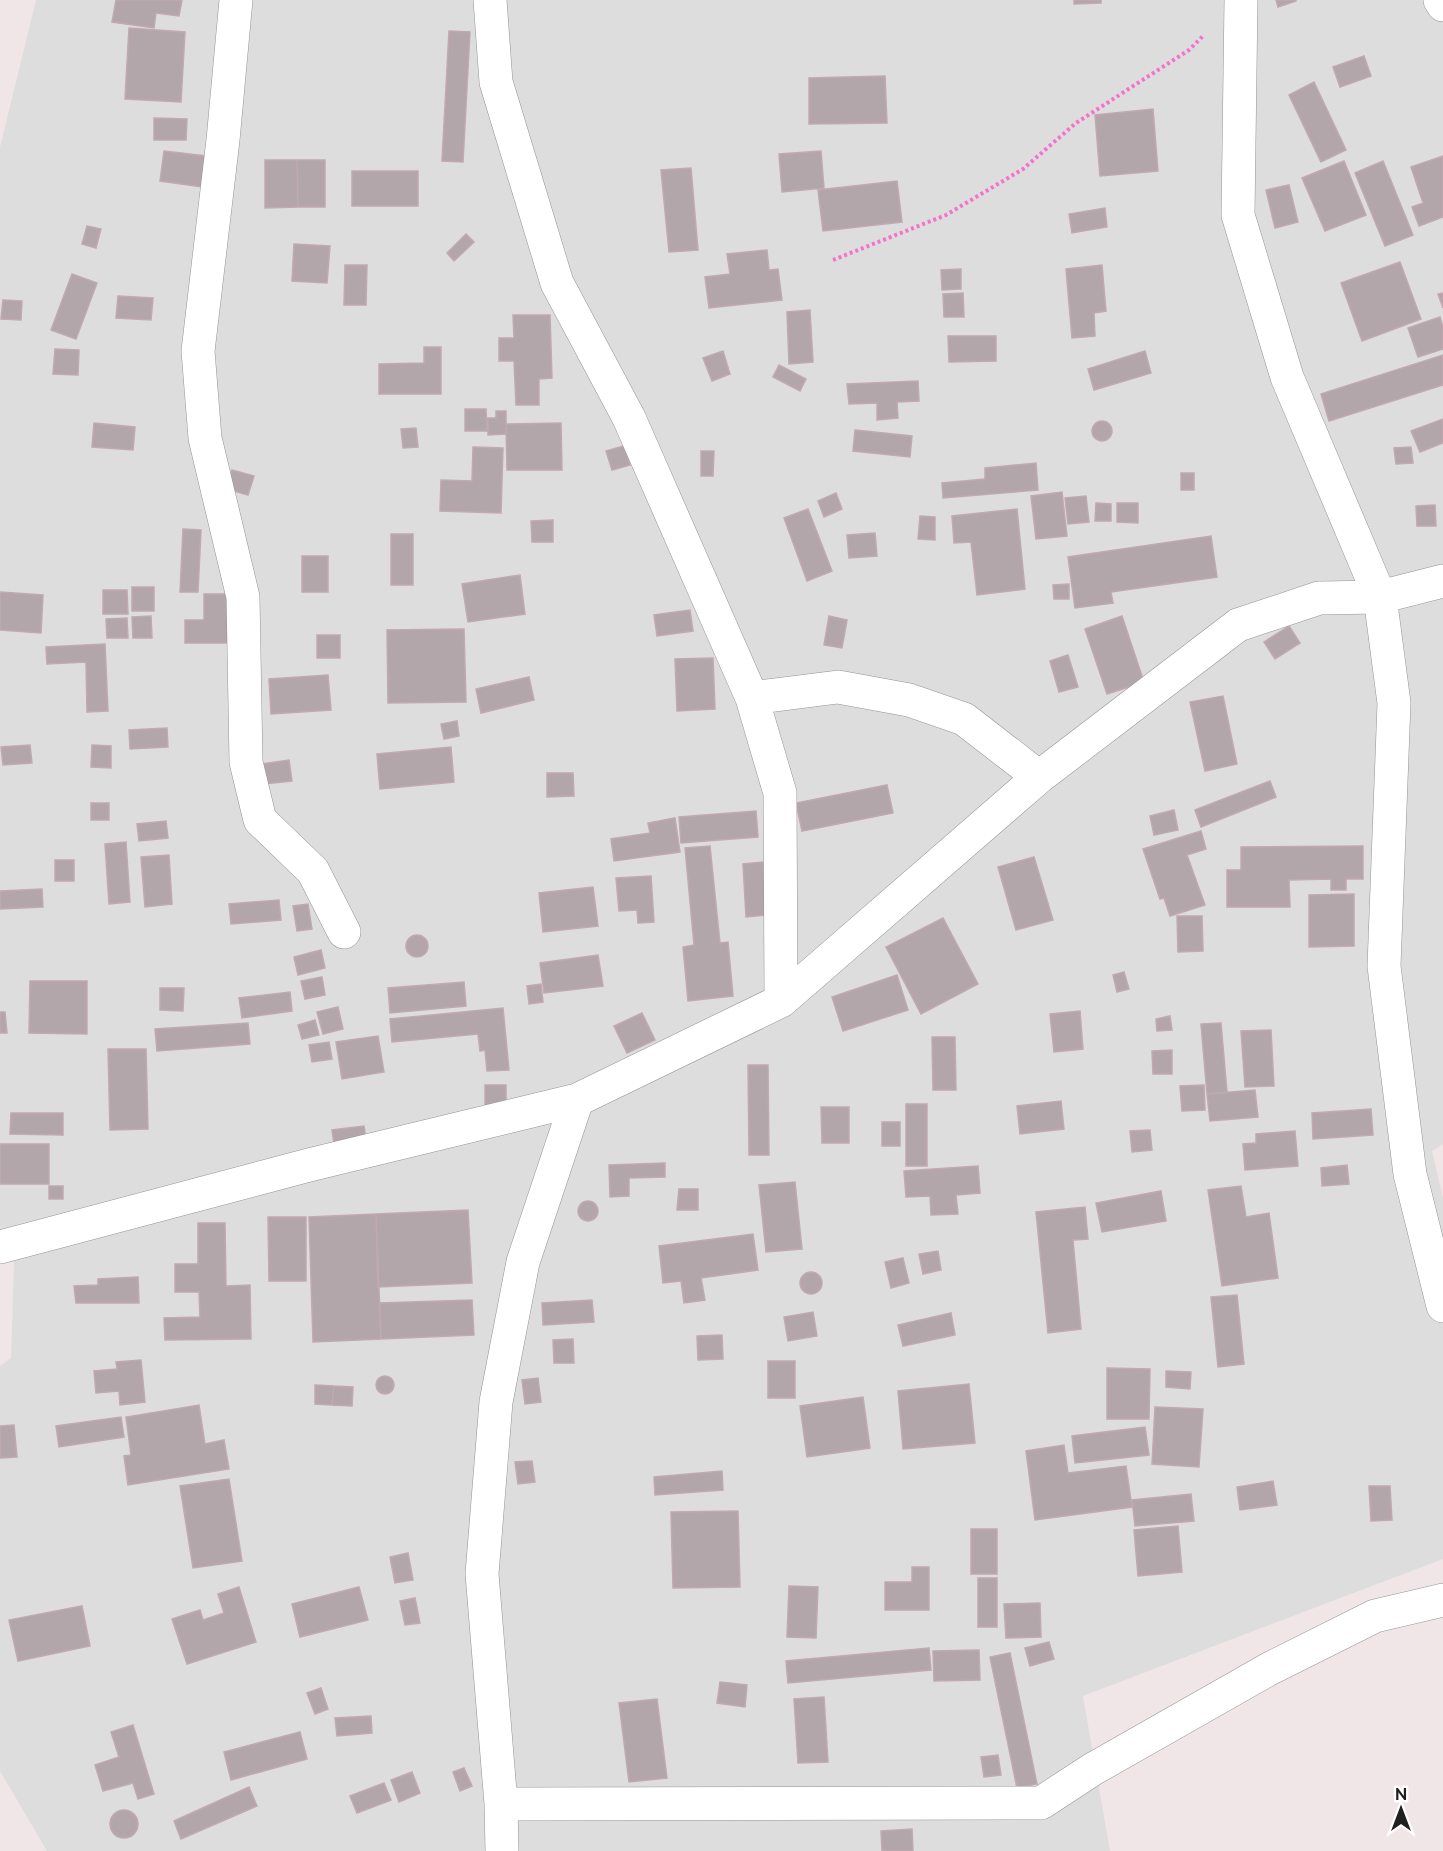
<svg xmlns="http://www.w3.org/2000/svg" width="1443" height="1851" viewBox="0 0 1443 1851" font-family="Raleway,sans-serif">
	<style>
		.residential { fill: #dedddd }
		.building { fill: #b2a6aa; stroke: #c1a9b1; stroke-width: 1.5 }
		.lines { fill: none; stroke-linecap: round; stroke-linejoin: round }
		.street-casing { stroke: #949494; stroke-width: 34 }
		.path { stroke: #f672ca; stroke-width: 4; stroke-dasharray: 3 3; stroke-linecap: butt }
		.street { stroke: #fff; stroke-width: 33 }
	</style>
	<rect width="100%" height="100%" fill="#f0e6e7"/>
	<path class="residential" d="M36 0H1443V1144L1432 1151 1443 1198V1559L1083 1696 1110 1851H47L0 1771V1366L11 1358 14 1262 0 1257V147Z"/>
	<path class="building" d="M116 0H182L179 16 156 13 154 28 112 22Z
		M1074 0H1101V3L1074 4Z
		M1276 0H1296V1L1278 7Z
		M129 28 185 32 181 102 125 99Z
		M449 31 470 32 463 162 442 161Z
		M1364 56 1371 76 1340 87 1333 67Z
		M885 76 887 123 809 124V78Z
		M1314 82 1346 150 1321 162 1289 95Z
		M1153 109 1158 171 1100 176 1095 115Z
		M154 118 187 119 186 140H154Z
		M164 151 206 156 202 187 160 181Z
		M821 151 824 188 782 192 779 154Z
		M1443 156V217L1419 226 1412 207 1423 203 1411 167Z
		M265 160H297L298 207 265 208Z
		M297 160H325V207H298Z
		M1344 161 1366 215 1325 231 1302 178Z
		M1383 161 1413 235 1385 246 1355 173Z
		M691 168 698 250 669 252 661 170Z
		M352 171H418V206H352Z
		M897 181 902 222 823 231 818 190Z
		M1289 185 1298 222 1275 228 1266 190Z
		M1105 208 1107 227 1072 233 1069 214Z
		M87 226 101 229 96 248 82 244Z
		M466 234 474 242 454 261 447 253Z
		M294 244 330 246 327 283 292 281Z
		M767 250 769 270 778 269 782 300 709 308 705 277 730 274 727 254Z
		M1400 262 1421 319 1362 341 1341 283Z
		M345 265H367L366 305H344Z
		M1102 265 1106 311 1094 313 1095 336 1072 338 1066 269Z
		M961 269V289L942 290 941 270Z
		M72 274 97 283 76 339 51 330Z
		M963 293 964 317H944L943 294Z
		M1443 293V308L1438 294Z
		M118 296 153 298 151 320 116 318Z
		M3 300 22 301 21 320 1 319Z
		M810 310 813 362 789 364 787 312Z
		M513 315H550L552 378 539 379V405H516L514 361H499V338H514Z
		M1440 317 1443 327V349L1418 357 1408 328Z
		M948 336H996V361L949 362Z
		M424 347H441V394H379V364L424 363Z
		M55 349 79 350 78 375 53 374Z
		M723 351 730 374 712 381 703 358Z
		M1145 351 1151 373 1094 390 1088 369Z
		M1443 355V385L1329 421 1321 394Z
		M779 365 806 379 800 391 773 377Z
		M918 381 919 401 897 402 898 418 877 420V403L849 404 847 384Z
		M465 409H486L487 431H465Z
		M496 411H506V434L488 435V418H496Z
		M1443 419V443L1420 452 1411 431Z
		M1092 431a10 10 0 1 1 20 0a10 10 0 1 1-20 0Z
		M94 423 135 427 133 450 92 447Z
		M561 423 562 470H507L506 424Z
		M416 428 418 447 403 448 401 429Z
		M855 430 912 436 910 457 853 451Z
		M624 446 630 465 612 470 606 451Z
		M473 447 503 448 501 513 440 511 441 480 472 481Z
		M1411 447 1413 463 1396 464 1394 448Z
		M701 451H714L713 476H701Z
		M1036 463 1038 490 943 498 942 483 985 479V468Z
		M232 470 254 476 248 495 227 489Z
		M1181 473H1194V490H1181Z
		M1062 492 1067 536 1036 539 1031 496Z
		M836 493 842 509 824 517 818 501Z
		M1086 496 1089 522 1068 524 1065 498Z
		M1096 503 1111 504V521H1095Z
		M1117 503H1138V523L1117 522Z
		M1435 505 1436 526H1417L1416 506Z
		M808 509 832 571 807 581 784 518Z
		M1017 509 1025 589 977 595 971 542 954 543 952 516Z
		M920 516 935 517V540L918 539Z
		M553 520V542H532L531 521Z
		M183 529 201 530 198 592H180Z
		M875 533 877 556 849 558 847 535Z
		M391 534H413V585H391Z
		M1211 536 1217 577 1111 592 1113 603 1075 608 1068 557Z
		M302 556H328V592H302Z
		M520 575 525 614 468 622 462 584Z
		M1069 584V599H1054L1053 585Z
		M132 587H154V611H132Z
		M103 590H127L128 614H103Z
		M0 592 43 595 41 633 0 630Z
		M204 594H229V643H185V620H204Z
		M690 610 693 631 657 636 654 615Z
		M151 616 152 638H133L132 617Z
		M829 616 847 620 842 648 824 645Z
		M1122 616 1144 682 1107 694 1085 629Z
		M127 618 128 638H107L106 619Z
		M1289 626 1300 643 1275 659 1264 642Z
		M464 629 466 702 388 703 387 630Z
		M317 635H340V658H317Z
		M105 644 108 711 87 712 86 662 47 664 46 647Z
		M1068 655 1078 687 1059 692 1050 661Z
		M713 658 715 709 677 711 675 659Z
		M328 675 331 710 271 714 269 679Z
		M529 677 534 700 481 713 476 689Z
		M1223 696 1237 764 1205 771 1190 702Z
		M457 721 459 736 444 739 441 724Z
		M167 728 168 747 130 749 129 730Z
		M30 745 32 763 3 765 1 747Z
		M92 745 111 746V768L91 767Z
		M451 747 454 782 380 789 377 754Z
		M289 760 292 781 264 784 262 764Z
		M547 773H573L574 796 547 797Z
		M1270 781 1276 797 1201 827 1195 810Z
		M887 785 893 813 802 831 796 803Z
		M91 803H109V820H91Z
		M1174 810 1178 830 1154 835 1150 816Z
		M756 811 758 837 681 843 679 817Z
		M675 818 680 852 614 861 611 839 650 833 648 823Z
		M166 821 168 838 139 841 137 824Z
		M1201 831 1206 849 1187 855 1205 905 1170 916 1164 898 1160 899 1143 849Z
		M126 842 130 902 109 904 105 844Z
		M710 846 720 943 728 942 733 996 688 1001 683 947 694 945 685 848Z
		M1363 846V879H1346V890H1331V879L1289 880 1290 907H1227V870H1241V847Z
		M169 855 172 904 145 907 141 857Z
		M1034 857 1053 920 1016 930 998 867Z
		M55 860H74V881H55Z
		M763 862 767 915 746 917 743 864Z
		M651 876 654 922 638 923 637 910 619 911 616 878Z
		M593 887 598 926 543 932 539 893Z
		M42 889 43 907 0 909V891Z
		M1354 894V946L1309 947V895Z
		M279 900 281 920 231 924 229 904Z
		M308 904 312 929 297 931 293 906Z
		M1177 916H1202L1203 951 1178 952Z
		M943 918 978 984 921 1014 886 947Z
		M406 946a11 11 0 1 1 22 0a11 11 0 1 1-22 0Z
		M321 950 325 968 298 975 294 957Z
		M598 955 603 986 544 993 540 963Z
		M1124 972 1129 989 1117 992 1113 975Z
		M897 975 908 1010 843 1031 832 997Z
		M322 977 325 995 305 999 301 981Z
		M30 981H87V1034L29 1033Z
		M464 982 466 1006 390 1013 388 988Z
		M541 984 543 1002 529 1004 527 986Z
		M160 988H184L183 1011 160 1010Z
		M290 992 292 1011 242 1018 239 998Z
		M338 1007 343 1029 323 1034 317 1012Z
		M503 1008 509 1070 487 1071 485 1050 480 1051 478 1034 392 1042 390 1019Z
		M1080 1011 1083 1049 1054 1052 1050 1014Z
		M0 1012H5L7 1033H0Z
		M642 1013 655 1040 627 1053 614 1026Z
		M1170 1016 1172 1030 1157 1031 1156 1019Z
		M315 1020 319 1035 302 1039 298 1025Z
		M248 1023 250 1044 157 1051 155 1029Z
		M1221 1023 1227 1092 1207 1094 1201 1024Z
		M1271 1030 1274 1086 1245 1087 1241 1031Z
		M378 1036 384 1072 342 1079 336 1042Z
		M932 1037H955L956 1090H933Z
		M329 1042 332 1059 312 1062 309 1045Z
		M108 1049H146L148 1129 110 1130Z
		M1172 1050V1074H1153L1152 1051Z
		M748 1065H768L769 1155H749Z
		M485 1085H506V1108H485Z
		M1204 1085 1205 1110 1182 1111 1180 1086Z
		M1255 1090 1258 1117 1210 1121 1207 1094Z
		M1061 1101 1064 1129 1020 1134 1017 1106Z
		M906 1104H927V1166H906Z
		M821 1107H849V1143H822Z
		M1371 1109 1373 1135 1313 1139 1312 1113Z
		M11 1113H63V1135L10 1134Z
		M882 1122H900V1146H882Z
		M364 1126 366 1139 334 1144 332 1130Z
		M1150 1130 1152 1150 1132 1152 1130 1131Z
		M1295 1131 1298 1166 1245 1170 1243 1144 1256 1143V1134Z
		M0 1144H49V1184H0Z
		M665 1163V1177L629 1178V1196L610 1197 609 1165Z
		M1347 1165 1349 1184 1322 1186 1321 1168Z
		M978 1166 980 1193 956 1195 958 1214 931 1215 930 1196 906 1197 904 1171Z
		M795 1182 802 1249 766 1252 759 1185Z
		M49 1186H63V1199H49Z
		M1241 1186 1246 1217 1269 1213 1278 1278 1222 1286 1208 1190Z
		M679 1189H698V1210H677Z
		M1161 1191 1166 1221 1102 1232 1096 1203Z
		M578 1211a10 10 0 1 1 20 0a10 10 0 1 1-20 0Z
		M1085 1207 1088 1239 1073 1240 1081 1329 1048 1333 1036 1212Z
		M468 1210 472 1283 378 1287 376 1214Z
		M376 1214 381 1339 313 1342 309 1217Z
		M268 1217H306V1281H269Z
		M198 1223H225L226 1286 250 1285 251 1339 165 1340 164 1318 200 1317 199 1292H175V1264H198Z
		M753 1234 758 1270 701 1278 705 1300 684 1303 681 1281 663 1283 659 1246Z
		M938 1251 941 1270 923 1274 919 1254Z
		M903 1258 909 1283 891 1288 885 1262Z
		M800 1283a11 11 0 1 1 22 0a11 11 0 1 1-22 0Z
		M138 1277 139 1303H76L74 1286 98 1285V1279Z
		M1237 1295 1244 1364 1218 1367 1211 1297Z
		M472 1300 474 1335 381 1339 379 1303Z
		M592 1300 594 1322 543 1325 542 1303Z
		M813 1312 817 1336 788 1341 784 1317Z
		M951 1313 955 1335 903 1346 898 1325Z
		M722 1335 723 1359 698 1360 697 1336Z
		M573 1339 574 1363H554L553 1340Z
		M141 1360 145 1402 120 1405 119 1391 96 1393 94 1371 117 1369 116 1362Z
		M768 1361H795V1398H768Z
		M1107 1368 1150 1369 1149 1419H1107Z
		M1166 1371 1191 1372 1190 1389 1166 1387Z
		M376 1385a9 9 0 1 1 18 0a9 9 0 1 1-18 0Z
		M538 1378 541 1402 525 1404 522 1380Z
		M969 1384 975 1443 903 1449 898 1391Z
		M315 1385 334 1386 332 1405 315 1404Z
		M334 1386 353 1387 352 1406 332 1405Z
		M863 1397 870 1448 807 1457 800 1406Z
		M199 1405 205 1444 224 1440 229 1469 128 1485 124 1456 131 1455 126 1417Z
		M1155 1407 1203 1409 1199 1467 1152 1464Z
		M121 1417 124 1437 59 1447 56 1426Z
		M14 1425 17 1457 0 1458V1426Z
		M1145 1427 1149 1455 1075 1463 1072 1436Z
		M1064 1445 1068 1473 1126 1466 1132 1507 1035 1520 1026 1451Z
		M532 1461 535 1482 518 1484 515 1462Z
		M722 1471 723 1490 655 1495 654 1477Z
		M229 1479 242 1561 193 1568 180 1486Z
		M1273 1481 1277 1505 1240 1510 1237 1487Z
		M1369 1486H1390L1392 1520 1371 1521Z
		M1191 1494 1194 1521 1135 1526 1132 1500Z
		M738 1511 740 1587 673 1588 671 1512Z
		M1178 1526 1182 1572 1138 1576 1134 1530Z
		M971 1529H997V1574H971Z
		M408 1553 413 1580 395 1583 390 1557Z
		M912 1567H929V1610H885V1582H912Z
		M978 1578H997V1627H978Z
		M789 1586 818 1587 816 1638 787 1637Z
		M239 1587 256 1642 187 1664 172 1619 200 1610 203 1620 224 1613 218 1594Z
		M359 1587 368 1620 300 1637 292 1604Z
		M415 1598 420 1623 405 1625 400 1601Z
		M1040 1603 1041 1637 1006 1638 1004 1604Z
		M82 1606 90 1646 18 1661 9 1620Z
		M1049 1642 1054 1659 1030 1666 1025 1648Z
		M929 1648 931 1670 788 1683 786 1661Z
		M979 1650 980 1680 934 1681 933 1651Z
		M1010 1653 1037 1784 1017 1788 990 1657Z
		M720 1682 747 1685 745 1707 717 1703Z
		M321 1688 328 1709 315 1714 307 1693Z
		M824 1697 828 1762 798 1763 794 1699Z
		M657 1699 667 1778 629 1782 619 1703Z
		M371 1716 372 1733 337 1736 335 1718Z
		M133 1725 154 1794 138 1799 133 1783 103 1791 95 1765 119 1757 111 1732Z
		M300 1732 307 1759 231 1780 224 1752Z
		M998 1755 1001 1775 984 1777 981 1757Z
		M464 1768 472 1786 460 1791 453 1772Z
		M412 1772 420 1793 399 1802 391 1780Z
		M384 1783 391 1800 357 1813 350 1796Z
		M249 1787 257 1806 181 1839 174 1821Z
		M110 1824a14 14 0 1 1 28 0a14 14 0 1 1-28 0Z
		M912 1829 913 1851H882L881 1831Z"/>
	<g class="lines">
		<defs>
			<path id="street" d="M236 0 223 140 198 351 205 438 243 597 246 762 260 820 313 871 344 932
				M490 0 496 82 557 283 629 418 752 698 838 687 909 700 964 719 1039 777
				M1241 0 1238 215 1287 377 1380 597 1394 703 1384 966 1410 1174 1443 1306
				M1440 0 1443 5
				M752 698 780 793 781 1001
				M0 1247 309 1165 577 1100 781 1001 1039 777 1238 625 1319 598 1380 597 1443 581
				M501 1804 1041 1803 1093 1769 1269 1669 1375 1616 1443 1600
				M502 1851 501 1804 482 1574 496 1402 523 1262 577 1100"/>
		</defs>
		<use href="#street" class="street-casing"/>
		<path class="path" d="M833 260 946 215 1023 169 1076 123 1189 50 1203 36"/>
		<use href="#street" class="street"/>
	</g>
	<g transform="translate(1401 1809)" stroke="#ffffff" stroke-width="4.5" paint-order="stroke">
	<path d="M0-4.5L10 22L0 15L-10 22Z" fill="#202020"/>
	<text y="-9" font-size="16" font-weight="bold" text-anchor="middle" fill="#202020">N</text>
	</g>
</svg>
